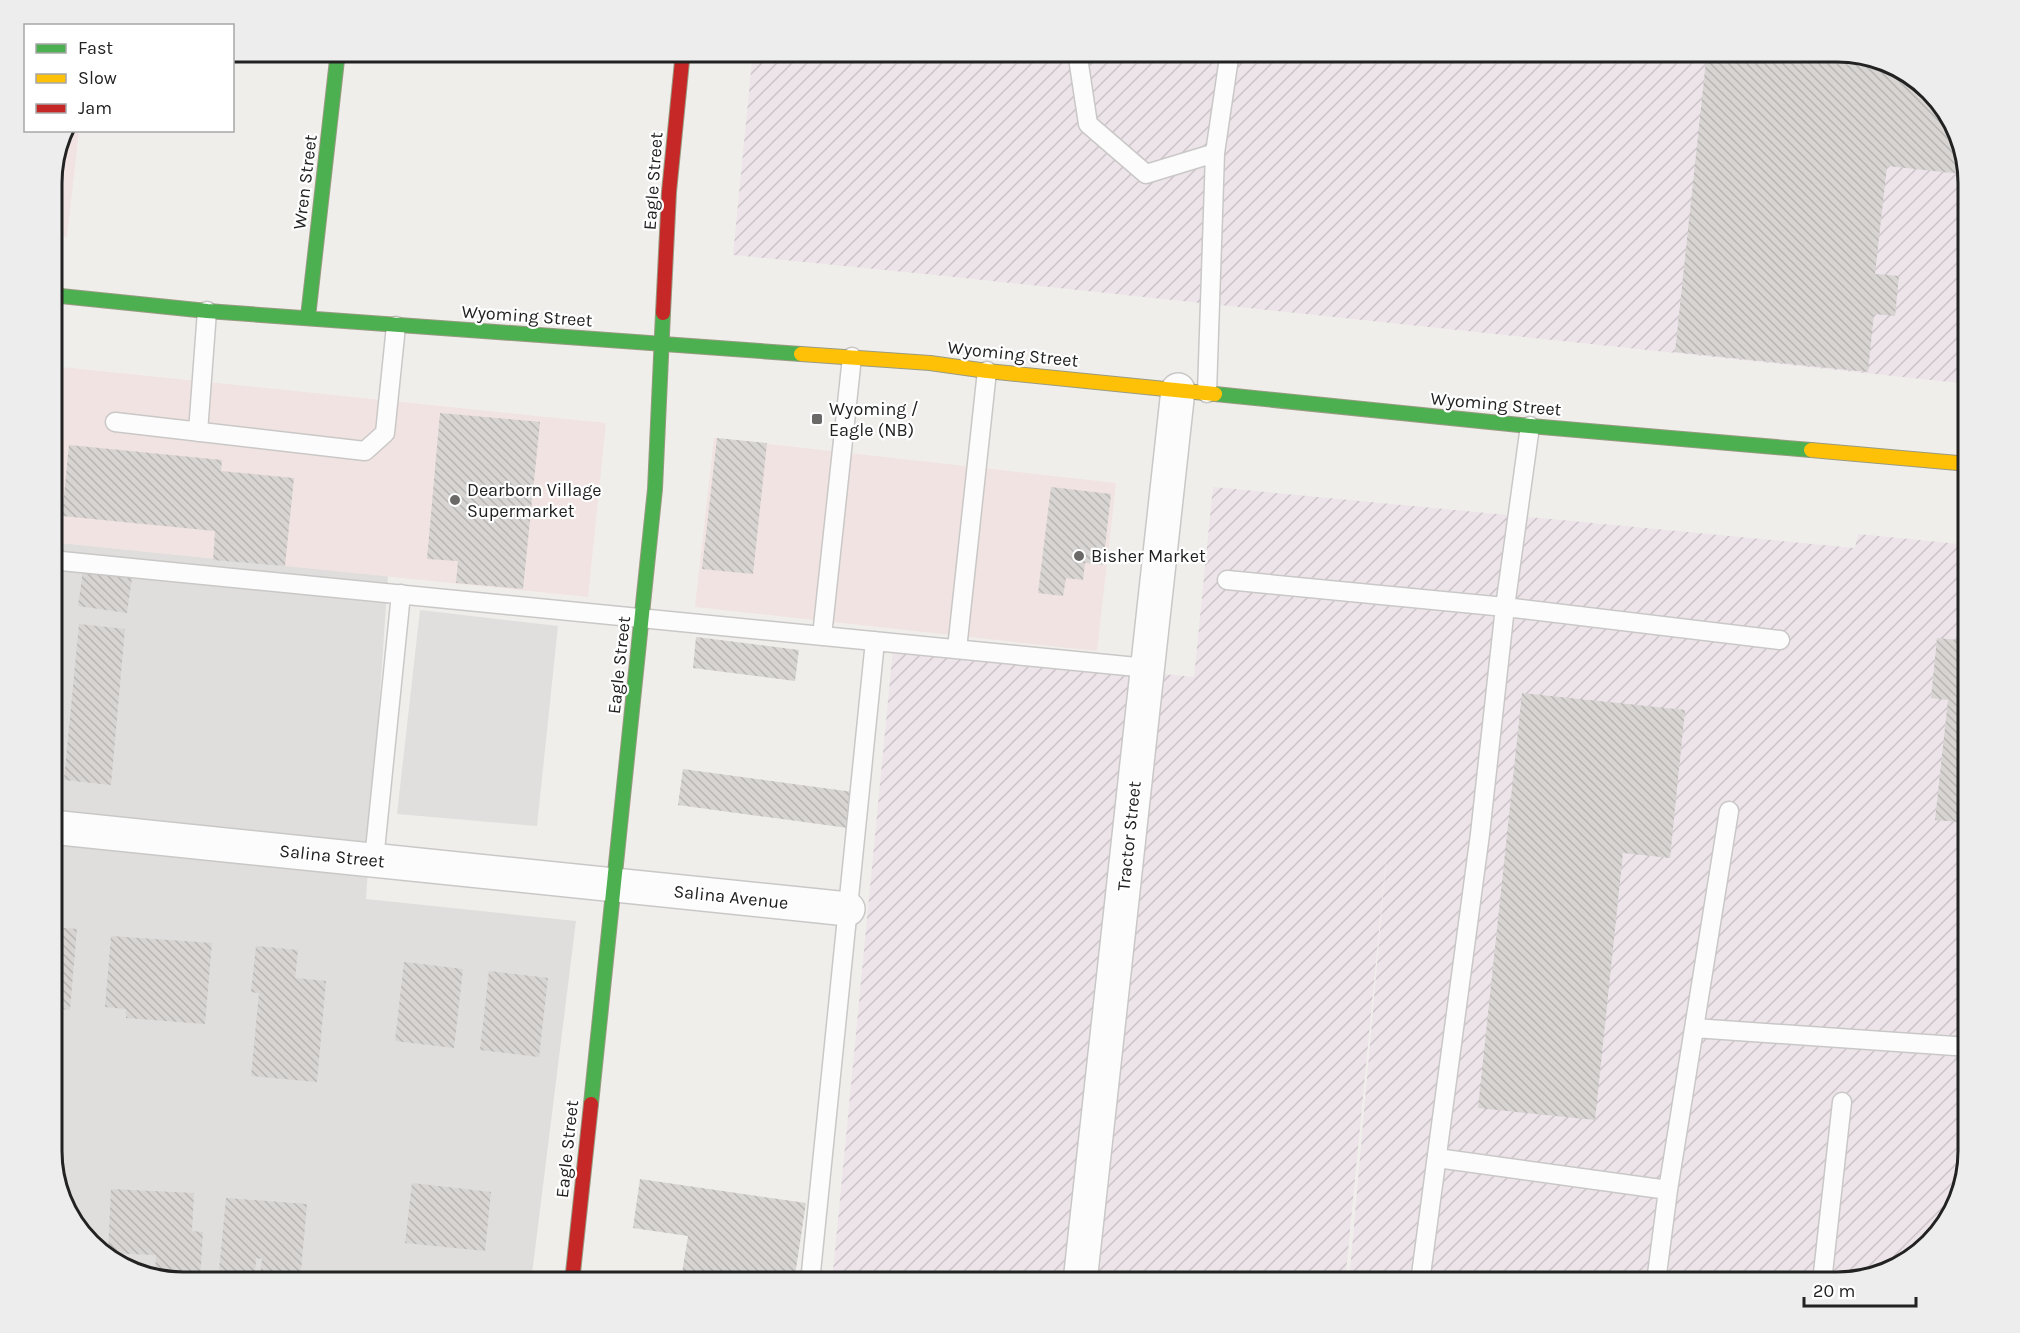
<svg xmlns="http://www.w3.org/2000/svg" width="2020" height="1333" viewBox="0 0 2020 1333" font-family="Karla,sans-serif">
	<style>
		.residential { fill: #dfdedc }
		.commercial { fill: #f1e3e1 }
		.industrial { fill: url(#industrial-furrows) }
		.parking { fill: #e0dfde }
		.building { fill: url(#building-back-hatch) }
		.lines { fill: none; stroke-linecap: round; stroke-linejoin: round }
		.lane-casing { stroke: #c9c8c7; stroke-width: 21 }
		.street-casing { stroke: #c9c8c7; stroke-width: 36 }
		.fast-casing { stroke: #999a82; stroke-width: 16 }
		.slow-casing { stroke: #999a82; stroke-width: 16 }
		.jam-casing { stroke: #999a82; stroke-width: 16 }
		.lane { stroke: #fdfcfc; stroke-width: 18 }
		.street { stroke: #fdfcfc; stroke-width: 33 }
		.fast { stroke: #4caf50; stroke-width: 14 }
		.slow { stroke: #ffc107; stroke-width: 14 }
		.jam { stroke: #c62828; stroke-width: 14 }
		.poi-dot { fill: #6a6968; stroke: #fff; stroke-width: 2 }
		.labels { text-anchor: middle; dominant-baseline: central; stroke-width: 4.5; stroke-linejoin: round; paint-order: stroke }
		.street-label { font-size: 18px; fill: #222; stroke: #fff }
		.poi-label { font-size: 18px; fill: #222; stroke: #fff; text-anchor: start }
		.rim { fill: none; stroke: #222; stroke-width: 3 }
	</style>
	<defs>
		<pattern id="industrial-furrows" width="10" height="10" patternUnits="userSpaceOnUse" patternTransform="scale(1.5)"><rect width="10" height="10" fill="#ede4e9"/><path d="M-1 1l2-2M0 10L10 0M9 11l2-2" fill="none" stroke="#cbc3c8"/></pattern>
		<pattern id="building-back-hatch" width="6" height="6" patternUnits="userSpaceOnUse" patternTransform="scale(1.5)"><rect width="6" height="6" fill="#d7d4d2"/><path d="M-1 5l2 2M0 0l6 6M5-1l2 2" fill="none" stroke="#b8b6b4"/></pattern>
	</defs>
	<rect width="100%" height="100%" fill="#f0eeeb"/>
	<path class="residential" d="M51 542 388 576 366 899 576 921 531 1282H183L110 1260 69 1217 51 1159Z"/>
	<path class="commercial" d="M62 131H79L67 237 51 235V174Z
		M51 366 606 423 588 597 51 542Z
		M714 438 1116 483 1097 651 695 607Z"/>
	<path class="industrial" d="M753 51H1837L1910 73 1952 117 1969 182V384L935 275 733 255Z
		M1213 487 1855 548 1858 534 1969 545V1151L1947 1223 1903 1265 1838 1282H1349L1390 817 1345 1282H832L893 649 1194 677Z"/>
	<path class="parking" d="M420 610 558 626 537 826 397 814Z"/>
	<path class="building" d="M1707 51H1837L1910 73 1952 117 1964 162 1962 174 1887 166 1875 274 1899 276 1895 316 1874 314 1868 372 1675 352Z
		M440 413 540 422 523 589 456 583 458 561 427 559Z
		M717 438 767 443 753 574 702 569Z
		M69 445 222 460 221 471 294 478 285 566 213 560 215 531 62 516Z
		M1051 487 1111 494 1103 565 1085 563 1083 580 1066 578 1063 596 1038 593Z
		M83 571 132 578 127 613 78 606Z
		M79 624 125 629 111 785 64 780Z
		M696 637 799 650 795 681 693 668Z
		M1937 638 1969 641V823L1935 820 1948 700 1931 698Z
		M1522 693 1685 710 1670 858 1623 853 1595 1120 1478 1108Z
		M683 769 853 792 848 828 678 805Z
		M51 927 77 929 70 1010 51 1008Z
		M111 936 212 943 205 1024 126 1018V1009L105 1007Z
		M256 946 298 950 295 978 326 981 317 1082 251 1076 259 993 251 992Z
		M404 962 463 969 454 1048 395 1041Z
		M489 971 548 978 539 1057 480 1050Z
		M640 1179 806 1203 794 1282H749L682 1273 688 1236 633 1228Z
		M412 1183 491 1192 485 1251 405 1243Z
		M111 1189 194 1193 192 1231 203 1232 200 1282H182L155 1274 156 1255 108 1253Z
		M226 1198 307 1204 300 1282H259L262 1259 256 1258 255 1274 219 1271Z"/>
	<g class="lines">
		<defs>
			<path id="lane" d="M1077 51 1088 124 1146 174 1215 153 1230 51
				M1207 393 1215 153
				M115 422 365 451 385 433 396 326
				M198 432 207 311
				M51 560 1147 668
				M1227 580 1505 607 1780 640
				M822 636 852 357
				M957 649 987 371
				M374 860 401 594
				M1694 1028 1969 1047
				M1437 1158 1668 1190 1729 811
				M810 1282 875 641
				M1420 1282 1480 834 1505 607 1530 426
				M1656 1282 1668 1190
				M1822 1282 1842 1102"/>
			<path id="street" d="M51 827 848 909
				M1080 1282 1178 390"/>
			<path id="fast" d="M51 295 207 311 801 354
				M308 317 338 51
				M1215 394 1530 426 1811 450
				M591 1104 655 489 663 313"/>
			<path id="slow" d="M801 354 930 363 987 371 1215 394
				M1811 450 1969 464"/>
			<path id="jam" d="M663 313 669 192 683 51
				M572 1282 591 1104"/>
		</defs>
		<use href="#lane" class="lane-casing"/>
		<use href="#street" class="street-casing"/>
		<use href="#fast" class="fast-casing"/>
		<use href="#slow" class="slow-casing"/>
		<use href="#jam" class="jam-casing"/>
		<use href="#lane" class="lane"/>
		<use href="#street" class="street"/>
		<use href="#fast" class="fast"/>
		<use href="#slow" class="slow"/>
		<use href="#jam" class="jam"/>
	</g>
	<g class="poi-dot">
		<rect x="811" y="413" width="12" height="12" rx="3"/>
		<circle cx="455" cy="500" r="6"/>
		<circle cx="1079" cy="556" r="6"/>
	</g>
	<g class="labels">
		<g class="street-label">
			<text transform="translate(653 181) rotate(-86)">Eagle Street</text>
			<text transform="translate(305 182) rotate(-83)">Wren Street</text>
			<text transform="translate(527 316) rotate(4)">Wyoming Street</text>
			<text transform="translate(1013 354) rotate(6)">Wyoming Street</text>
			<text transform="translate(1496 404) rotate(5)">Wyoming Street</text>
			<text transform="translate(619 665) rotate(-84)">Eagle Street</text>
			<text transform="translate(1129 836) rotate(-84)">Tractor Street</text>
			<text transform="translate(332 856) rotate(6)">Salina Street</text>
			<text transform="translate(731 897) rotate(6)">Salina Avenue</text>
			<text transform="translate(567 1149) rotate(-84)">Eagle Street</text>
		</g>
		<g class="poi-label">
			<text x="829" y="409">Wyoming /<tspan x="829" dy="21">Eagle (NB)</tspan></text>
			<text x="467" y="490">Dearborn Village<tspan x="467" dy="21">Supermarket</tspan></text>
			<text x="1091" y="556">Bisher Market</text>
		</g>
	</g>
	<path d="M0 0H2020V1333H0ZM183 62H1837A121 121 0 0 1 1958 183V1151A121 121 0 0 1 1837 1272H183A121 121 0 0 1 62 1151V183A121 121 0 0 1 183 62Z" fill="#ededed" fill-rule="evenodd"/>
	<path class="rim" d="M183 62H1837A121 121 0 0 1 1958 183V1151A121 121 0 0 1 1837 1272H183A121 121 0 0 1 62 1151V183A121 121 0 0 1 183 62Z"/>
	<rect x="24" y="24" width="210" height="108" fill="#ffffff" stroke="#a7a7a7" stroke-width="1.5"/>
	<rect x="36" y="44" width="30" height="9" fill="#4caf50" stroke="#a7a7a7" stroke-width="1.5"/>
	<text x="78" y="54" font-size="18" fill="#222222">Fast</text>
	<rect x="36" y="74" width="30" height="9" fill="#ffc107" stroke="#a7a7a7" stroke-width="1.5"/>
	<text x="78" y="84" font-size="18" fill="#222222">Slow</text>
	<rect x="36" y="104" width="30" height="9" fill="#c62828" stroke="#a7a7a7" stroke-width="1.5"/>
	<text x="78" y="114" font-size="18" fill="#222222">Jam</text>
	<path d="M1804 1297v9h112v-9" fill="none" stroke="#222222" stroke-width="3"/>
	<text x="1813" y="1297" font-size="18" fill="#222222" stroke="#ffffff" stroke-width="4.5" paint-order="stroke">20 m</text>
</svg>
